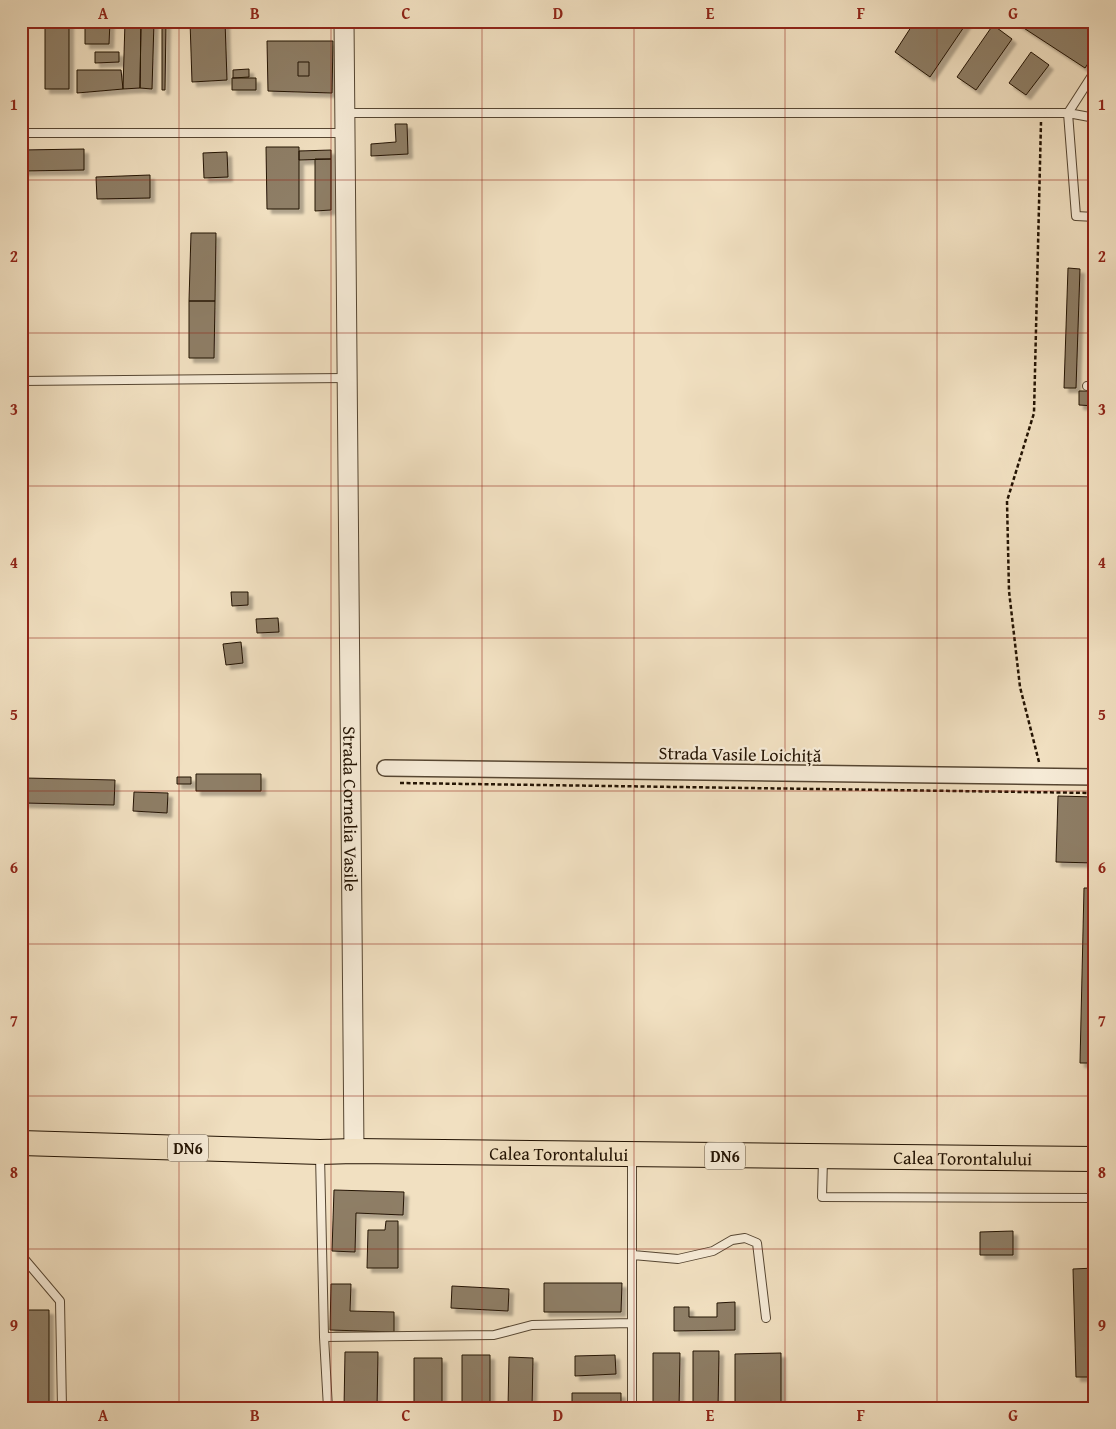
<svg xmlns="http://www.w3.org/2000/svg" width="1116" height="1429" viewBox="0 0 1116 1429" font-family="'Gentium Book Plus',serif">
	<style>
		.building { fill: #8e7e66; stroke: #231303; filter: url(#shadow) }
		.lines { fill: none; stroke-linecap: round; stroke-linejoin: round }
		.service-casing { stroke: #564632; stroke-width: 10 }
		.minor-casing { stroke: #564632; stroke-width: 18 }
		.tertiary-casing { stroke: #564632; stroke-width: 21 }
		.primary-casing { stroke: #231303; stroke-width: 26 }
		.path { stroke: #231303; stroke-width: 2.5; stroke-dasharray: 4 2.5; stroke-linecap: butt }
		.service { stroke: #f6ebd7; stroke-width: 8 }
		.minor { stroke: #f6ebd7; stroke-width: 15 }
		.tertiary { stroke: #f6ebd7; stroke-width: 19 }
		.primary { stroke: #f1e0c1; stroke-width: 24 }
		.grid { fill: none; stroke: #8f2418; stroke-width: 1; stroke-opacity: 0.55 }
		.labels { text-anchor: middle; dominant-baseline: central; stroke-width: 4.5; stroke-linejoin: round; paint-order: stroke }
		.shield { fill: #f6ebd7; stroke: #625443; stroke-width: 1 }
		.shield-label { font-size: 16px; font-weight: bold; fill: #231303 }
		.street-label { font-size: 18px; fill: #231303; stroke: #f6ebd7 }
		.neatline { fill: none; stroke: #8f2418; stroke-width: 2 }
		.grid-label { font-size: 16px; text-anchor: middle; font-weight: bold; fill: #8f2418 }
	</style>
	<defs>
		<filter id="shadow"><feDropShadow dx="4.5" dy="4.5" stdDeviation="1" flood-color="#0004"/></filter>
	</defs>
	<rect width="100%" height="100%" fill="#f1e0c1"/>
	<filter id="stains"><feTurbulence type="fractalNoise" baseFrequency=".004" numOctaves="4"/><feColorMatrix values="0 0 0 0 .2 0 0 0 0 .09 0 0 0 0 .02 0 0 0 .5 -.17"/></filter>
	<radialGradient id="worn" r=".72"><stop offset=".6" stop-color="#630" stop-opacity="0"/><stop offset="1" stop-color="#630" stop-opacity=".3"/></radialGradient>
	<path class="building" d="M45 21H69V89H45Z
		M85 21H110L109 44H85Z
		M125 21H141L140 88 123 89Z
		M141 21H154L152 89 140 88Z
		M162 21H166L165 90H162Z
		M190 21H225L227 80 192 82Z
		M915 21H968L930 77 895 52Z
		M1013 21H1081L1095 30V53L1085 68Z
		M993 25 1012 39 976 90 957 77Z
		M267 41H333L332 93 268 91Z
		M95 52H119V62L95 63Z
		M1031 52 1049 65 1026 95 1009 83Z
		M298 62H309V76H298Z
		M249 69V77L233 78V70Z
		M77 70H121L123 89 77 93Z
		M232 78H256V90H232Z
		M395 124H407L408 154 371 156V144L396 142Z
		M1095 133V179H1093Z
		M266 147H299V209H267Z
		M84 149V170L21 171V150Z
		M331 150V159L299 160V151Z
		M227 152 228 177 204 178 203 153Z
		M315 159H331V210L315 211Z
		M150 175V198L97 199 96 177Z
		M191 233H216L215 301H189Z
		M1068 268 1080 269 1076 388H1064Z
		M189 301H215L214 358H189Z
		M1079 391H1095V406L1079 405Z
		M231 592H248V605L232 606Z
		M278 618 279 632 257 633 256 619Z
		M241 642 243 663 226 665 223 644Z
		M196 774H261V791H196Z
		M177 777H191V784H177Z
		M25 778 115 780 114 805 24 803Z
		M134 792 168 793 167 813 133 811Z
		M1058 796 1095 797V863L1056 862Z
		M1084 888H1095V1063H1080Z
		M334 1190 404 1192 403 1215 356 1213 355 1252 332 1251Z
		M386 1221H398V1268H367L368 1230H385Z
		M1013 1231V1255H980V1232Z
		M1095 1268V1377H1076L1073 1269Z
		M544 1283H622L621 1312H544Z
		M331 1284H351L350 1311 394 1312V1332L330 1330Z
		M452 1286 509 1289 508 1311 451 1308Z
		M735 1302V1330L674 1331V1307H689V1317H717V1303Z
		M21 1310H49V1408H21Z
		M693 1351H719L718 1408H693Z
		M345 1352H378L377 1408H344Z
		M653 1353H680L679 1408H653Z
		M781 1353V1408H735V1354Z
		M462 1355H490V1408H462Z
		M615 1355 616 1374 575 1376V1356Z
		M509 1357 533 1358 532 1408H508Z
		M414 1358H442V1408H414Z
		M572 1393H621V1408H572Z"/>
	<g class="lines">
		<defs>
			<path id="service" d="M1095 71 1068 113 1076 216 1095 217
				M345 113H1068L1095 118
				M21 133H344
				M21 381 347 378
				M1087 386H1095
				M320 1155 324 1337 328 1408
				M823 1159 822 1197 1095 1198
				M21 1255 60 1301 62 1408
				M633 1255 678 1259 713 1251 732 1240 745 1238 757 1243 766 1318
				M632 1323V1408
				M324 1337 494 1335 532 1325 632 1323V1157"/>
			<path id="minor" d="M385 768 1095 777"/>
			<g id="tertiary">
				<path id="s1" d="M344 21 354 1151"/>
			</g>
			<g id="primary">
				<path id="s2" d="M21 1143 320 1152 354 1151 1095 1159"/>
			</g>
		</defs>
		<use href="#service" class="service-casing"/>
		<use href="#minor" class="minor-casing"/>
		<use href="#tertiary" class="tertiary-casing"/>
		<use href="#primary" class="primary-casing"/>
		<path class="path" d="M1039 762 1020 687 1009 591 1007 501 1034 413 1041 122
			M400 783 1095 793"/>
		<use href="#service" class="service"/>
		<use href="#minor" class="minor"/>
		<use href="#tertiary" class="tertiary"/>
		<use href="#primary" class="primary"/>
	</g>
	<path class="grid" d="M179 21V1408M331 21V1408M482 21V1408M634 21V1408M785 21V1408M937 21V1408M21 180H1095M21 333H1095M21 486H1095M21 638H1095M21 791H1095M21 944H1095M21 1096H1095M21 1249H1095"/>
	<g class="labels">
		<g class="shield">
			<rect x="168" y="1134.5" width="40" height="27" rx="4"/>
			<rect x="705" y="1142.5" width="40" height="27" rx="4"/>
		</g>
		<g class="shield-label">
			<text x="188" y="1148">DN6</text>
			<text x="725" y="1156">DN6</text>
		</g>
		<g class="street-label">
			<text transform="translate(740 754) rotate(1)">Strada Vasile Loichiță</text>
			<text stroke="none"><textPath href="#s1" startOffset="788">Strada Cornelia Vasile</textPath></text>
			<text stroke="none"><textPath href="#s2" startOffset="538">Calea Torontalului</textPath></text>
			<text stroke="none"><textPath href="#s2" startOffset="942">Calea Torontalului</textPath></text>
		</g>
	</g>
	<rect width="1116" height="1429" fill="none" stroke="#f1e0c1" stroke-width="55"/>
	<rect x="28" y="28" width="1060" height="1374" class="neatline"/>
	<g class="grid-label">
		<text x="103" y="19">A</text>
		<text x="255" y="19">B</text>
		<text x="406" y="19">C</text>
		<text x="558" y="19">D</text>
		<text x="710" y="19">E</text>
		<text x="861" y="19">F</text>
		<text x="1013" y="19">G</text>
		<text x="14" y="110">1</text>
		<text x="1102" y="110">1</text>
		<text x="14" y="262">2</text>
		<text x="1102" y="262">2</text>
		<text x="14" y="415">3</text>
		<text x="1102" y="415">3</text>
		<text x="14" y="568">4</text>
		<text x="1102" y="568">4</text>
		<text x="14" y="720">5</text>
		<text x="1102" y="720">5</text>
		<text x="14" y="873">6</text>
		<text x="1102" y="873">6</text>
		<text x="14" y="1026">7</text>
		<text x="1102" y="1026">7</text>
		<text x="14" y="1178">8</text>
		<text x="1102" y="1178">8</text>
		<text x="14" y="1331">9</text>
		<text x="1102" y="1331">9</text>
		<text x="103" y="1421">A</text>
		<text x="255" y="1421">B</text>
		<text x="406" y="1421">C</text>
		<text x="558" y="1421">D</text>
		<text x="710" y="1421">E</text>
		<text x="861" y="1421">F</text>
		<text x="1013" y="1421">G</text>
	</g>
	<rect width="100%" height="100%" filter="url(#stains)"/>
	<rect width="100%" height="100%" fill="url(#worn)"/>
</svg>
